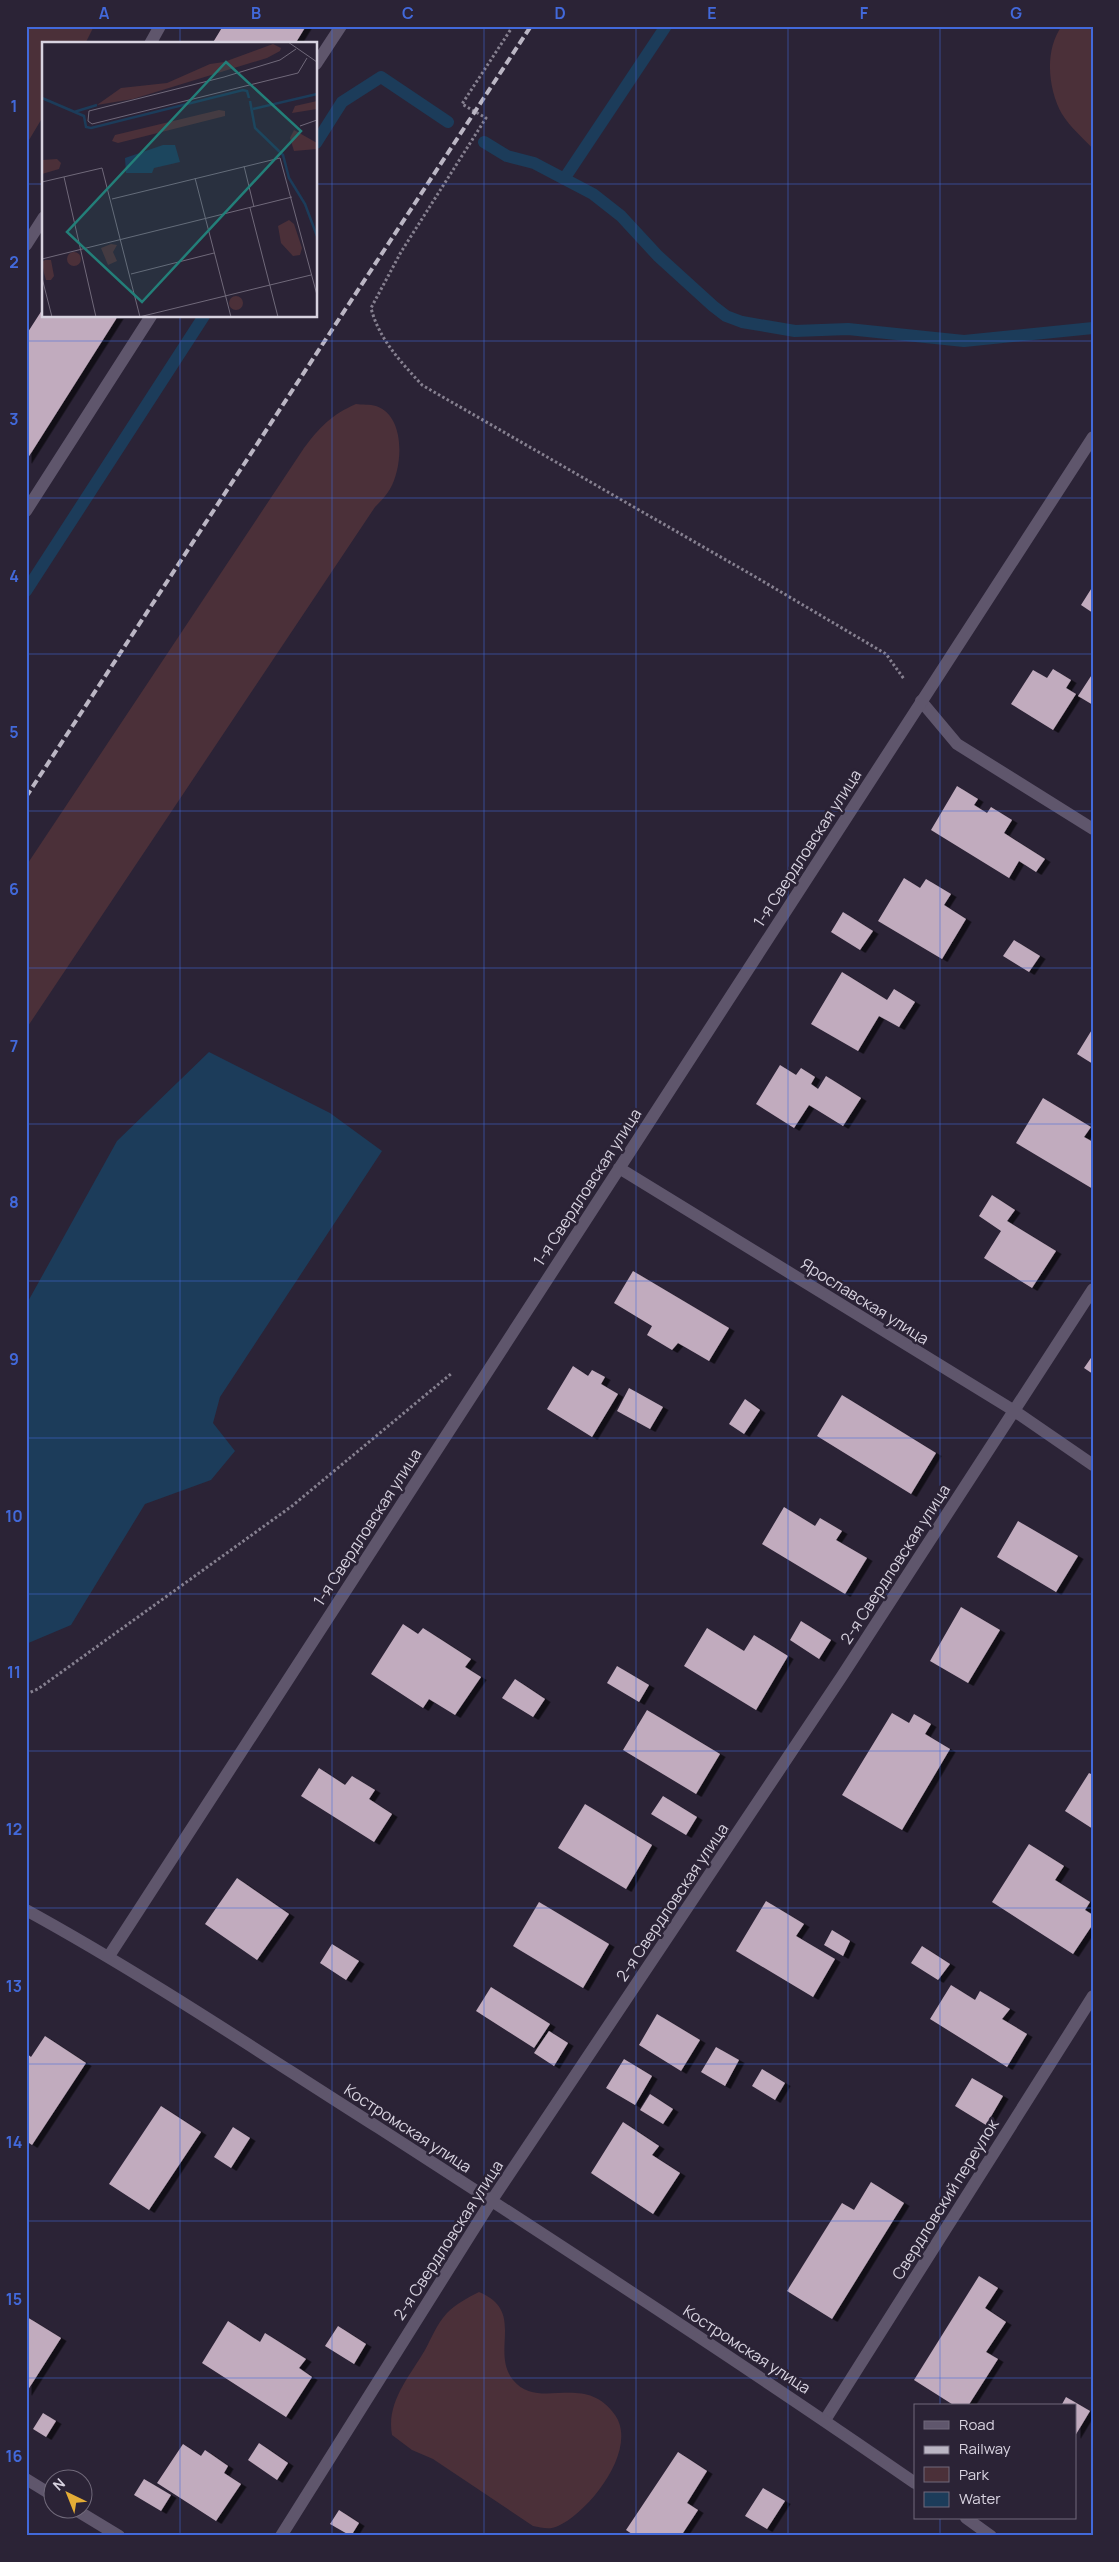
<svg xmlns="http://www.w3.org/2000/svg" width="1119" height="2562" viewBox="0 0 1119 2562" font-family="Manrope,sans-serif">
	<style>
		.green { fill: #4b3039 }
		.water { fill: #1c3c5a }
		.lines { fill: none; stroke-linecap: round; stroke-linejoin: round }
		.stream { stroke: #1c3c5a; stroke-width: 12 }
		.building { fill: #c1abbe; filter: url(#shadow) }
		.path { stroke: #868090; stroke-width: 3; stroke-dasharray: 2.5 2.5; stroke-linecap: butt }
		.lane { stroke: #5f566c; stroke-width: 12 }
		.street { stroke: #5f566c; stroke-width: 12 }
		.rail { stroke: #bbb6c4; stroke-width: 4; stroke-dasharray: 8 4; stroke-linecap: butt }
		.grid { fill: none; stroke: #4269da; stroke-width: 1; stroke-opacity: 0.55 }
		.labels { text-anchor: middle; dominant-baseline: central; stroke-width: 5; stroke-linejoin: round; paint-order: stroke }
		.street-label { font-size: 16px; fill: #d8d3e0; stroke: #2b2336 }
		.inset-river { fill: none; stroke: #1c3c5a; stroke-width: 2.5 }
		.inset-road { fill: none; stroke: #70697a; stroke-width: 1 }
		.view { fill: #237f79; fill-opacity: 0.15; stroke: #237f79; stroke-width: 2.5 }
		.inset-edge { fill: none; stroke: #d8d3e0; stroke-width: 2.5 }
		.neatline { fill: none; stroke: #4269da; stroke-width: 2 }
		.grid-label { font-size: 16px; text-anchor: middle; font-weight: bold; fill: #4269da }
	</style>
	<defs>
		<filter id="shadow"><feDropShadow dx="5.5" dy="3" stdDeviation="0" flood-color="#0009"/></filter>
	</defs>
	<rect width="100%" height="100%" fill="#2b2336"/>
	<path class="green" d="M26 26H94L85 44H44V115L26 145Z
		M1062 26H1093V149C1083 138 1070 127 1062 114 1048 89 1044 50 1062 26Z
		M356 404C362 405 370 404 376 406 406 416 403 467 390 489 386 496 380 502 375 507L26 1029V866L304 448C320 427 331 415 356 404Z
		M479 2292C526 2311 490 2351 513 2380 539 2412 584 2371 615 2415 639 2449 589 2512 558 2526 550 2530 542 2528 533 2526L433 2459 412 2450 392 2435C386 2402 410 2376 425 2350 432 2337 437 2324 447 2313 456 2304 467 2298 479 2292Z"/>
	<path class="water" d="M209 1052 330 1113 382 1151 220 1397 213 1423 235 1451 211 1480 145 1504 71 1625 26 1644V1305L117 1141Z"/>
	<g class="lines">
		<path class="stream" d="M484 142 507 156 534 163 593 194 621 216 658 256 713 306 726 316 742 322 795 331 848 329 964 341 1093 328
			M316 143 342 102 381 77 448 122
			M564 179 666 26
			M26 591 204 316"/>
	</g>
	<path class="building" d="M223 26H306L295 44H212Z
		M44 307V316H118L26 461V335Z
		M1093 586V613L1081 605Z
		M1053 669 1071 680 1066 688 1076 694 1053 730 1011 704 1033 670 1047 678Z
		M1093 673V705L1078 696Z
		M957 786 978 799 974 805 987 813 991 807 1012 820 1004 833 1045 859 1036 872 1019 861 1009 878 931 830Z
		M904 878 920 888 926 879 951 894 944 905 966 919 942 959 878 921Z
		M843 912 873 931 860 950 831 932Z
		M1014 940 1040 956 1029 972 1003 956Z
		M842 972 887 1000 894 989 915 1002 899 1027 879 1016 858 1051 811 1024Z
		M1093 1028V1064L1077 1054Z
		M780 1065 796 1075 801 1068 815 1077 811 1084 818 1089 826 1076 861 1098 843 1126 809 1105 794 1128 756 1104Z
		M1043 1098 1091 1127 1084 1137 1093 1142V1189L1016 1143Z
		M992 1195 1015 1210 1007 1221 1056 1251 1032 1288 984 1258 1001 1231 979 1216Z
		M633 1271 729 1328 709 1361 678 1343 672 1350 647 1335 652 1326 614 1303Z
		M1093 1355V1374L1084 1368Z
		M573 1366 588 1376 592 1370 605 1377 601 1384 618 1394 592 1437 547 1409Z
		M629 1388 663 1407 650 1429 617 1411Z
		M842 1395 936 1453 911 1494 817 1436Z
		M745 1399 760 1410 744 1434 729 1424Z
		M784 1507 815 1526 820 1518 842 1531 836 1540 867 1558 845 1594 762 1544Z
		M1018 1521 1078 1556 1056 1592 997 1557Z
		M961 1607 1000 1630 968 1683 930 1661Z
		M801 1621 831 1640 819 1659 790 1640Z
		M403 1624 418 1634 423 1628 471 1659 465 1667 481 1677 455 1715 429 1699 423 1708 371 1674Z
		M707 1628 744 1651 754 1635 788 1656 756 1710 684 1666Z
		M617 1666 649 1685 639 1702 607 1683Z
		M515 1679 545 1699 533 1717 502 1698Z
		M647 1710 720 1754 696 1794 623 1750Z
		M892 1713 909 1723 914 1714 931 1724 925 1734 950 1749 902 1830 842 1795Z
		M319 1768 345 1785 352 1776 375 1790 369 1799 392 1814 374 1842 301 1796Z
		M1089 1773 1093 1775V1829L1065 1811Z
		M663 1796 697 1817 686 1835 651 1814Z
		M585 1804 652 1845 626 1889 558 1848Z
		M1029 1844 1064 1866 1055 1880 1090 1902 1085 1910 1093 1915V1924L1073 1954 992 1902Z
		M237 1878 289 1914 257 1960 205 1924Z
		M766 1901 804 1924 796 1936 835 1959 813 1997 736 1951Z
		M539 1902 609 1944 583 1988 513 1946Z
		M832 1930 850 1941 843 1956 824 1945Z
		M332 1944 359 1961 346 1980 320 1963Z
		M922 1946 950 1964 938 1980 911 1963Z
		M951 1985 975 2000 980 1991 1010 2009 1002 2019 1027 2034 1007 2067 930 2019Z
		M491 1987 550 2024 534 2048 476 2011Z
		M657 2014 700 2040 681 2071 639 2045Z
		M549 2031 568 2043 554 2066 534 2053Z
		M45 2036 86 2063 32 2145 26 2141V2053L31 2057Z
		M716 2047 739 2060 725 2086 701 2072Z
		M624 2059 652 2076 635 2105 606 2088Z
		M762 2069 785 2083 775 2100 752 2086Z
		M972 2078 1003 2096 986 2125 955 2106Z
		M650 2094 673 2109 663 2124 640 2110Z
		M161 2106 201 2132 149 2210 109 2184Z
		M623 2122 659 2146 652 2155 680 2173 653 2214 591 2173Z
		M233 2127 250 2138 231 2168 214 2157Z
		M871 2182 904 2203 832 2319 787 2291 842 2203 854 2210Z
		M979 2276 998 2288 985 2308 1006 2322 986 2352 998 2359 968 2406H955L914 2380Z
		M27 2317 61 2338 26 2393V2319Z
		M228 2321 260 2342 265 2333 306 2359 299 2368 312 2377 286 2417 202 2363Z
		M338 2326 366 2344 354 2364 325 2346Z
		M1066 2397 1090 2411 1075 2436V2406H1061Z
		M43 2413 56 2421 46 2437 33 2429Z
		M259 2443 288 2463 277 2480 248 2460Z
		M183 2444 201 2456 205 2450 228 2466 224 2473 241 2484 216 2521 157 2483Z
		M678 2452 707 2471 687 2503 698 2510 681 2536H635L626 2530Z
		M144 2479 171 2495 161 2511 134 2495Z
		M763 2488 785 2501 767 2529 745 2516Z
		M339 2510 359 2523 351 2536 330 2524Z"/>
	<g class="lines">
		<path class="path" d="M513 26 462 104 486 118 401 252 371 308C379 339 400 361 422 385L759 579 886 654 904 679
			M26 1694 38 1689 292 1506 452 1373"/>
		<path class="lane" d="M150 44 160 26
			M316 64 341 26
			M26 245 44 217
			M26 511 151 316
			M921 701 957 744 1093 829
			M825 2420 1093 1996"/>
		<path class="street" d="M619 1168 1013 1410 1093 1465
			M26 1910C148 1977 262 2054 379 2128 559 2244 739 2361 915 2483
			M109 1956 1093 437
			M26 2479 52 2495
			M76 2510 119 2536
			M966 2518 991 2536
			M281 2536 492 2200 842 1676 1093 1289"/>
		<path class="rail" d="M26 797 531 26"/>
	</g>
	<path class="grid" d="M180 26V44M332 26V2536M484 26V2536M636 26V2536M788 26V2536M940 26V2406M26 184H44M316 184H1093M180 316V2536M26 341H1093M26 498H1093M26 654H1093M26 811H1093M26 968H1093M26 1124H1093M26 1281H1093M26 1438H1093M26 1594H1093M26 1751H1093M26 1908H1093M26 2064H1093M26 2221H1093M26 2378H1093M940 2518V2536"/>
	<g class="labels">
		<g class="street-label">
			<text transform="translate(807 848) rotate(-57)">1-я Свердловская улица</text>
			<text transform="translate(587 1187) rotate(-57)">1-я Свердловская улица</text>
			<text transform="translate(865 1301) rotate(32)">Ярославская улица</text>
			<text transform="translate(367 1527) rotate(-57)">1-я Свердловская улица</text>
			<text transform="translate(895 1564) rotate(-57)">2-я Свердловская улица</text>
			<text transform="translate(672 1902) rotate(-56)">2-я Свердловская улица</text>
			<text transform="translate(408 2128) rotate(33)">Костромская улица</text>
			<text transform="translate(945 2199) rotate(-58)">Свердловский переулок</text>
			<text transform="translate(448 2240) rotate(-57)">2-я Свердловская улица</text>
			<text transform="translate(747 2349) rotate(33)">Костромская улица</text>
		</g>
	</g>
	<g transform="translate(42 42)">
		<rect width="275" height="275" fill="#2b2336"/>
		<path d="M231 2 239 6 238 9 225 16 91 57 55 63 79 46 125 41 168 22 182 20ZM275 59V67L250 71 253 64ZM177 68 183 69V74L76 101 70 99 73 93ZM252 88 275 101V107L252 109 248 96ZM15 117 19 121 17 127 0 132V118ZM247 178 252 182 260 206 258 213 251 214 239 201 236 184ZM69 202 75 203 71 210 75 219 66 223 59 206ZM25 217a7 7 0 1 1 14 0a7 7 0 1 1-14 0ZM3 218H9L12 234 9 238H4L2 231 0 220ZM187 261a7 7 0 1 1 14 0a7 7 0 1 1-14 0Z" fill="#4b3039"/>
		<path d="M121 103H133L138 120 112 126 110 131H84L83 116Z" fill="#1c3c5a"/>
		<path class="inset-river" d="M0 56 42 74 44 85 49 86 201 48 205 49 207 56M208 59 213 86 241 113 247 136 263 162 275 194M211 67 275 52M32 70 55 63"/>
		<path class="inset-road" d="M246 0 275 20M254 7 238 18 182 35 47 69 46 79 50 82 256 31 265 16M258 84 275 78M202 124 212 165M22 135 54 275M153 136 189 275M0 140 60 126 98 275M70 157 238 116 275 253M208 166 236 275M0 217 250 155M89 232 172 211M0 236 10 275M97 275 269 233"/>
		<path class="view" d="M184 20 259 89 100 260 25 190Z"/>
		<rect width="275" height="275" class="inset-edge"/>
	</g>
	<rect width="1119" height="2562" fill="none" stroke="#2b2336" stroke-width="55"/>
	<rect x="914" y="2404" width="162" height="115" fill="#2b2336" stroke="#70697a"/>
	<rect x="924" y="2421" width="25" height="8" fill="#5f566c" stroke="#70697a"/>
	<text x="959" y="2430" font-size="15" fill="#d8d3e0">Road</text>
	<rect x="924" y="2446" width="25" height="8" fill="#bbb6c4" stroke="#70697a"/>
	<text x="959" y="2454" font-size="15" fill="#d8d3e0">Railway</text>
	<rect x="924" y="2467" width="25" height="15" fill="#4b3039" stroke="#70697a"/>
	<text x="959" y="2480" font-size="15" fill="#d8d3e0">Park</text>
	<rect x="924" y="2492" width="25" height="15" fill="#1c3c5a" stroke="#70697a"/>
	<text x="959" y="2504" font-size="15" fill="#d8d3e0">Water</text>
	<g transform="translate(68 2494) rotate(317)"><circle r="24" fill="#2b2336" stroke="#70697a"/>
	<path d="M0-4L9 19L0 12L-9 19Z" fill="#e5ad36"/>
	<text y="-8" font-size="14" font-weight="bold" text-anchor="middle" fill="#d8d3e0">N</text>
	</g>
	<rect x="28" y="28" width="1064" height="2506" class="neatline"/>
	<g class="grid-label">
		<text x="104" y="19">A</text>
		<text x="256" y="19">B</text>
		<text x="408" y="19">C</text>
		<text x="560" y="19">D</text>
		<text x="712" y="19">E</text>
		<text x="864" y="19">F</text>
		<text x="1016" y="19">G</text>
		<text x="14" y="112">1</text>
		<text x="14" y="268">2</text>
		<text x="14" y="425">3</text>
		<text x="14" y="582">4</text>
		<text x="14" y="738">5</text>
		<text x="14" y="895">6</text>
		<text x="14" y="1052">7</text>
		<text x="14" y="1208">8</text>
		<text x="14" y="1365">9</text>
		<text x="14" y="1522">10</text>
		<text x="14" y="1678">11</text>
		<text x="14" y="1835">12</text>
		<text x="14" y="1992">13</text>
		<text x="14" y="2148">14</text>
		<text x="14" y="2305">15</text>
		<text x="14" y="2462">16</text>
	</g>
</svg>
